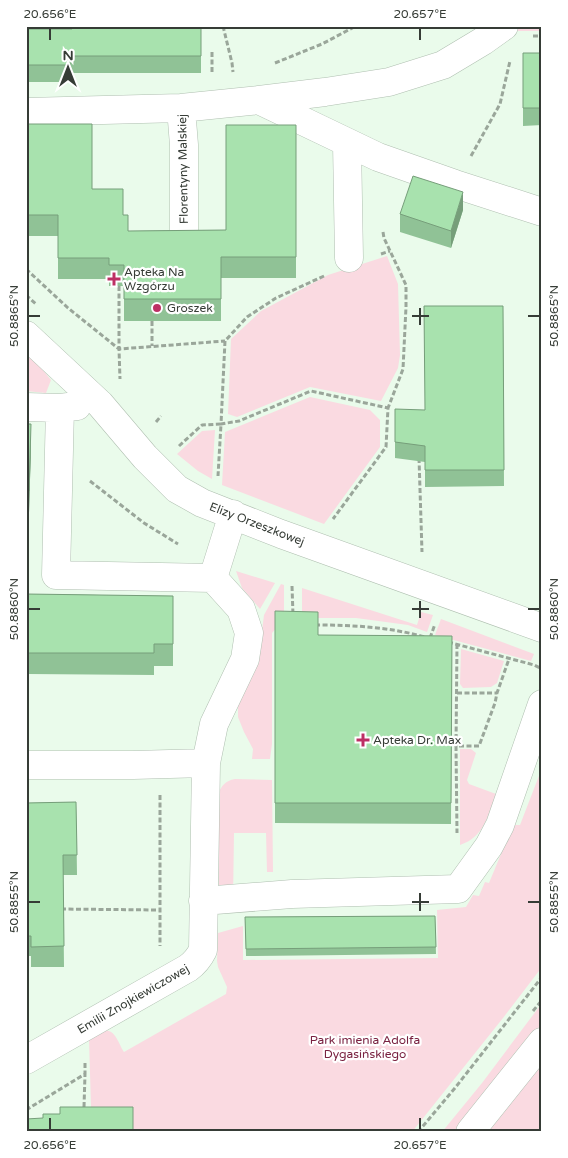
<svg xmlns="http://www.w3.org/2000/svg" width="568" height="1158" viewBox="0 0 568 1158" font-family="'Varela Round',sans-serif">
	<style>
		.green { fill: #fadae1 }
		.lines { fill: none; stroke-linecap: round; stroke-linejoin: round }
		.minor-casing { stroke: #afbfb0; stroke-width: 29 }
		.major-casing { stroke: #afbfb0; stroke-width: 29 }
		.path { stroke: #9aa69a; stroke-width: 3; stroke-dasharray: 5 2.5; stroke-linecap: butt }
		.minor { stroke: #fff; stroke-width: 28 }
		.major { stroke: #fff; stroke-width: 28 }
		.wall { fill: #90c296 }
		.shaded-wall { fill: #769e7a }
		.building { fill: #a8e2ae; stroke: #769e7a }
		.ticks { fill: none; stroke: #363c36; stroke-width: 2 }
		.poi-dot { fill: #bd3064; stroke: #fff; stroke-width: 2 }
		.labels { text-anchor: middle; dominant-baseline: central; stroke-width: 4.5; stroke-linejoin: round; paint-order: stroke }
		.street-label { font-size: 12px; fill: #363c36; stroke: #fff }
		.poi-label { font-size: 12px; fill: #363c36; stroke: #fff; text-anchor: start }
		.park-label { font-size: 12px; fill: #792241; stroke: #fff }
		.neatline { fill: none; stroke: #363c36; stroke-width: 2 }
		.ticks-label { font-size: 12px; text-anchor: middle; fill: #363c36 }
	</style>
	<rect width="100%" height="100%" fill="#eafbeb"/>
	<path class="green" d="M518 26H542V31H514Z
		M387 256 398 284 400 355 398 368 381 401 310 387 237 417 228 414 231 339 261 311 328 275Z
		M26 352 30 354 51 380 46 393 26 391Z
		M310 397 370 410 380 420V447L324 524 222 485 225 432Z
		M215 430 212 479 198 471 177 454 202 431Z
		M236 571 275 583 260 609 242 588Z
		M281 584 284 585V619L272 633V744L270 759H252L253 749 244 732 238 717V705L260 647 264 615Z
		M302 588 417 625 421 612 433 615 427 632 408 625 356 618H302Z
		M441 619 534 654 531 661 435 635Z
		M461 649 504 661 497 683 491 687 463 688 460 684Z
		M460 749H471L476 753 467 780 469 784 496 794C488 816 484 837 460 845Z
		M542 768V967L503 1018 412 1132H133L91 1107 89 1039C93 1037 99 1033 103 1031 115 1027 119 1045 124 1052L226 994 227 987 218 967 217 961 218 933 243 926V960L438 958 437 910 466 907 473 895 479 896 485 882 489 883 513 825H520Z
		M235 779 272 780 273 872H267L266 833H234L233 900 219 913 218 794C222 785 225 781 235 779Z
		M542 1003V1023L522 1050 456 1132H442L482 1083Z
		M542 1061V1132H488Z"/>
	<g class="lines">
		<defs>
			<path id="minor" d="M259 100 325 92 389 82 443 65 483 41 504 26
				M181 108 184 145V230
				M26 112 181 108 259 100 378 157 455 184 542 212
				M347 143 349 258
				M26 335 100 404 145 457 177 489 202 503 281 534 542 628
				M26 407 60 408 77 406
				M60 408 56 575 213 578
				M26 765H133L206 763
				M203 901 292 894 458 889 489 846 500 825 542 704
				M26 1060 188 968C195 963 199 958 203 950L206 763 214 724 245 659 249 633 241 609 213 578 233 514"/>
			<path id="major" d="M470 1132 542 1042"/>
		</defs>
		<use href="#minor" class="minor-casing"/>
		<use href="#major" class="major-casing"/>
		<path class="path" d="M223 26 232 63 233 72
			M533 36H542
			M212 52V74
			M275 63 322 44 356 26
			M471 156 500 104 510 61
			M383 232 384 238 406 285V307L403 369 388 408
			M381 254 390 251
			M26 269 68 308 119 349 225 341
			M324 276 276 298 247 317 225 341 221 424 239 421 311 391 388 408 386 447 333 519
			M119 286V349L120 379
			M26 295 37 305
			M152 321V346
			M156 422 161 416
			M179 446 202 425 221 424 218 476
			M419 458 422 552
			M90 481 144 523 178 544
			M292 586 293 615
			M315 625C353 625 389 627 425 637
			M430 638 435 624
			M448 642 534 665 542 669
			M457 644 456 746H479L495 703 497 693 509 659
			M457 693H497
			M456 746 457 833
			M160 795V946
			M61 909 160 910
			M533 1011 542 1000
			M84 1107 85 1074
			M26 1110 85 1074V1063
			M418 1132 455 1088 542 977"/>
		<use href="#minor" class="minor"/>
		<use href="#major" class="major"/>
	</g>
	<path class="wall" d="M201 26V73H70V82H26V29H72Z
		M523 53H542V125L523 126Z
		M26 124 92 189 123 215 128 231 226 230 296 125V278H221V321H124V286H109V279H58V236H26Z
		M463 210 451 248 400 232V214Z
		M503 306 504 486 425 487V462L395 458V442L425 410Z
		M26 424 31 446 29 513H26Z
		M26 594 173 596V666H154V675L28 674 27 665H26Z
		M275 611 318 635 452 636 451 824 275 823Z
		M76 802 77 875H63L64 967H31V956H26V803Z
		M435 916 436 954 246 956 245 917Z"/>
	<path class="shaded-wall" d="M463 192V210L451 248V231Z
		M31 424V446L29 513V491Z"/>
	<path class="building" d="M72 26H201V56H70V65H26V29H72Z
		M523 53H542V108H523Z
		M26 124H92V189H123V215H128V231L226 230V125H296V257H221V299H124V265H109V258H58V215H26Z
		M413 176 463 192 451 231 400 214Z
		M424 306H503L504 470H425V446L395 442V409L425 410Z
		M26 424H31L29 491H26Z
		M26 594 173 596V644H154V653H28L27 643H26Z
		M275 611 318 612V635L452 636 451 803H275Z
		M76 802 77 855H63L64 946 31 947V936H26V803Z
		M435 916 436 947 246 949 245 917Z
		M60 1107H133V1132H26V1119L43 1118V1114H60Z"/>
	<path class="ticks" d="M50 28V40M420 28V40M420 308V325M28 316H40M412 316H429M528 316H540M420 601V618M28 609H40M412 609H429M528 609H540M420 893V911M28 902H40M412 902H429M528 902H540M50 1118V1130M420 1118V1130"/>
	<g class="poi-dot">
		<path d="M111.5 271.5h5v5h5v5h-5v5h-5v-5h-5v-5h5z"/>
		<circle cx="157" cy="308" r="5"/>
		<path d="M360.5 732.5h5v5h5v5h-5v5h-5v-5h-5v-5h5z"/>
	</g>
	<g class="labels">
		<g class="street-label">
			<text transform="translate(183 169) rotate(-91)">Florentyny Malskiej</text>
			<text transform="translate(257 524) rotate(21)">Elizy Orzeszkowej</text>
			<text transform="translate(133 999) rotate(-30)">Emilii Znojkiewiczowej</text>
		</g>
		<g class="poi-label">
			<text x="124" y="272">Apteka Na<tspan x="124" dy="14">Wzgórzu</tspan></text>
			<text x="167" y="308">Groszek</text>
			<text x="373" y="740">Apteka Dr. Max</text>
		</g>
		<g class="park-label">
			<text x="365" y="1040">Park imienia Adolfa<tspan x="365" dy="14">Dygasińskiego</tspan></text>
		</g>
	</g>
	<rect width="568" height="1158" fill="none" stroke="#ffffff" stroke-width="55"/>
	<g transform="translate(68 68)" stroke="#ffffff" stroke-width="4" paint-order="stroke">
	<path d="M0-4L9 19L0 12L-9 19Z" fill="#363c36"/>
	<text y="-8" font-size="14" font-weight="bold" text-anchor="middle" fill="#363c36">N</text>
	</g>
	<rect x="28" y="28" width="512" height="1102" class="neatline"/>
	<g class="ticks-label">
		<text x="50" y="18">20.656°E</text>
		<text x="420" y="18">20.657°E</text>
		<text transform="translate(14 316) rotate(-90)" y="4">50.8865°N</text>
		<text transform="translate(554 316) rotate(-90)" y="4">50.8865°N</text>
		<text transform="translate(14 609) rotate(-90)" y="4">50.8860°N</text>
		<text transform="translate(554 609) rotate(-90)" y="4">50.8860°N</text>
		<text transform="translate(14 902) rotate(-90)" y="4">50.8855°N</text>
		<text transform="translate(554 902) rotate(-90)" y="4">50.8855°N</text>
		<text x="50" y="1149">20.656°E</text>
		<text x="420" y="1149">20.657°E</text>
	</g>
</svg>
